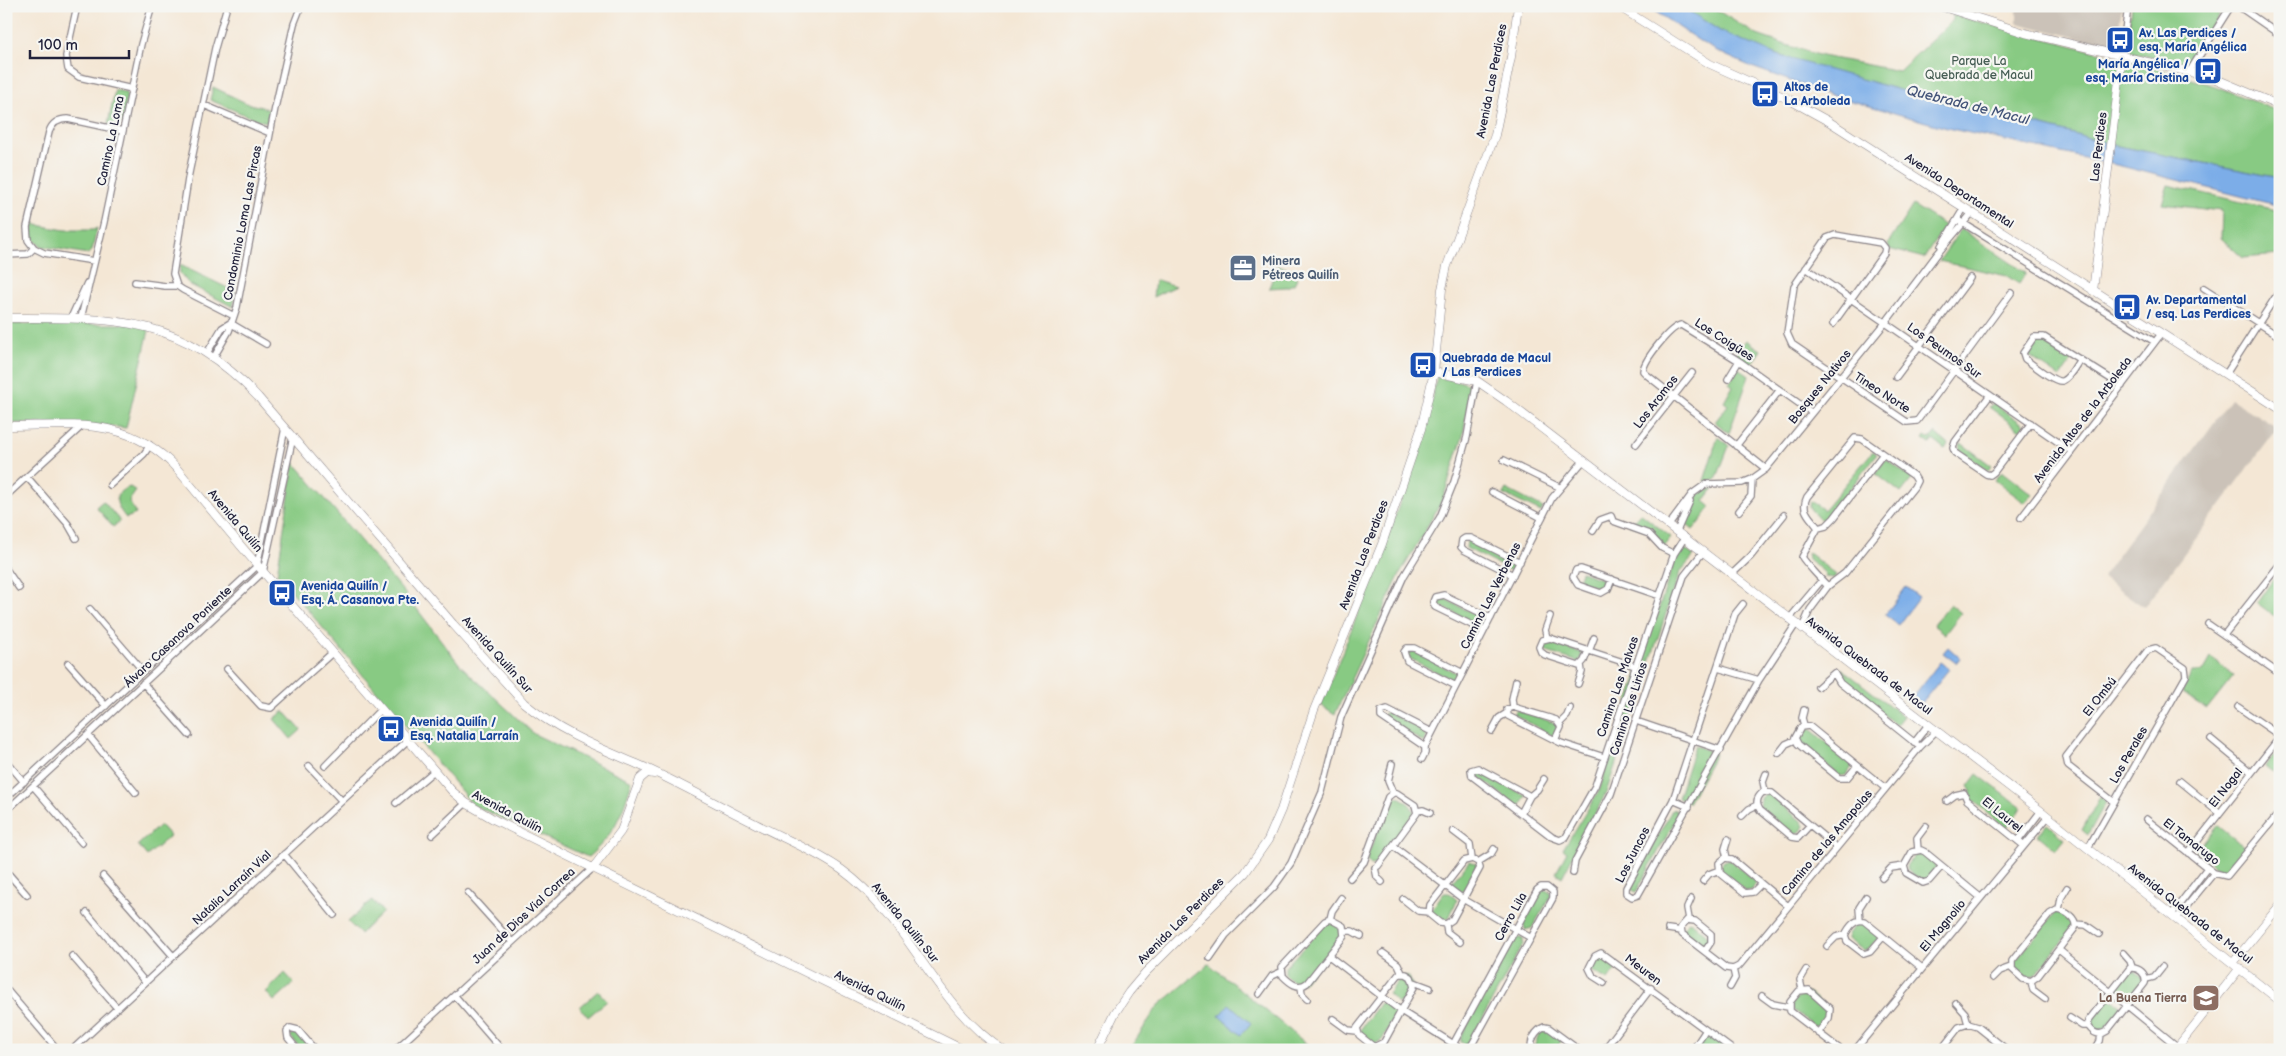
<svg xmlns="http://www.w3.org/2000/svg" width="2286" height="1056" viewBox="0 0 2286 1056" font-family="'Balsamiq Sans',sans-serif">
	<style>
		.industrial { fill: #cbc2b8 }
		.green { fill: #88ca83; stroke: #55765f }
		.water { fill: #7cade8; stroke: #4f6892 }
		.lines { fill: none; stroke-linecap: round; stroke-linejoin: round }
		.minor-casing { stroke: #8b8488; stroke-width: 8 }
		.tertiary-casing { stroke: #8b8488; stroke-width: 9 }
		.minor { stroke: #fff; stroke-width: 5.5 }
		.tertiary { stroke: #fff; stroke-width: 8 }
		.labels { text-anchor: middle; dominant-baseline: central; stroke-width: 4.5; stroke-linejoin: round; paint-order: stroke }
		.transit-label { font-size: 12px; font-weight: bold; fill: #164399; stroke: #f6f6f2; text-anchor: start }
		.park-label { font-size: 12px; fill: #465d54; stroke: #f6f6f2 }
		.street-label { font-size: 12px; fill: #22223b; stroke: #f6f6f2 }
		.service-label { font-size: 12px; font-weight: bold; fill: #4e5e75; stroke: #f6f6f2; text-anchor: start }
		.education-label { font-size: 12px; font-weight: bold; fill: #785e54; stroke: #f6f6f2; text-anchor: end }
		.water-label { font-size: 14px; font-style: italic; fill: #425378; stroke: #f6f6f2 }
	</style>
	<rect width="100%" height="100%" fill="#f6f6f2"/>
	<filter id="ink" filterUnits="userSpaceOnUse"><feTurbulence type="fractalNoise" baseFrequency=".02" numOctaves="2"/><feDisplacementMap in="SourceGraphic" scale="10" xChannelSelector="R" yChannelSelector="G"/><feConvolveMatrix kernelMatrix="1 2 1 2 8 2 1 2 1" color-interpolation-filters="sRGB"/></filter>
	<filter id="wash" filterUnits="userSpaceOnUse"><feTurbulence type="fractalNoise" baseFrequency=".0096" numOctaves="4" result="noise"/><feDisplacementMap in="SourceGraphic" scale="20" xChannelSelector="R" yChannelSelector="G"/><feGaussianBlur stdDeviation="1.12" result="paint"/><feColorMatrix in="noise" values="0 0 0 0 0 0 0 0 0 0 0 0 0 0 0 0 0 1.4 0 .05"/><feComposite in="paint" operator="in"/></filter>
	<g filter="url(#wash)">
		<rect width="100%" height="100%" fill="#f4e7d5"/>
		<path class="industrial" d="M2017 6H2122L2116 47 2017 23Z
			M2231 399 2278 428 2144 607 2102 577Z"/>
		<path class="green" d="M1681 6H1710L1757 35 1786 45 1822 56 1899 71 1953 20V15L2128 60 2215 86 2280 112V178L2118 146 2017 119 1970 110 1804 64 1746 44 1720 31Z
			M2132 6H2225L2189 65 2184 67 2132 52 2127 49Z
			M213 87 246 103 269 109 267 122 257 120 210 100Z
			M115 90 125 92 127 96 122 123 116 126 108 124Z
			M2168 185 2280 211V255L2243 258 2221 238 2222 211 2162 204Z
			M1913 205 1945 226 1924 258 1889 249 1888 244Z
			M34 221 37 225 65 230H93L97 228 92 251 88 254 41 246C31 240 32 232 34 221Z
			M1961 229 2026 273 2019 284 2007 276 1939 261Z
			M180 265 236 292 233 307 189 284 180 273Z
			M1277 266C1286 266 1291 271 1297 278L1294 284 1286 287 1269 288Z
			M1155 280H1157L1175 286 1153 297Z
			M6 324H129L150 326 126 428 102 425 6 423Z
			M2041 339 2072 360 2060 377 2029 356Z
			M1746 340 1761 350 1751 365 1736 354Z
			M1738 368 1749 376 1729 433 1715 422 1728 405 1724 402 1733 386 1729 383Z
			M1437 377 1458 381 1471 385 1463 436 1443 499 1400 574 1335 714 1321 705C1364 597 1411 490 1437 377Z
			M1994 403 2024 425 2020 430 1989 407Z
			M1935 433 1948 444 1945 449 1933 440 1930 444 1923 439 1925 436 1930 439Z
			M1718 436 1729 446 1716 480 1704 481Z
			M1961 443 1992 466 1988 471 1959 449Z
			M1873 451 1877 454 1825 521 1818 518 1809 507 1810 501 1824 510Z
			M1886 459 1912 479 1901 493 1875 473Z
			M294 462 407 596 460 665 534 734 632 781C622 814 615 834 588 857L473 805 277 574Z
			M2002 471 2032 494 2025 503 1995 480Z
			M130 487 136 491 129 501 136 514 126 518C116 506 110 493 130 487Z
			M1714 488 1704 501 1711 507 1693 530 1684 522 1696 495Z
			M1506 489 1543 508 1541 512 1503 494Z
			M103 501 120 521 113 527 96 507Z
			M1640 513 1671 537 1663 547 1654 535 1648 530 1630 525Z
			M1467 541H1470L1515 563 1511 571 1466 548Z
			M1682 547 1694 556 1680 572 1606 793 1562 877 1556 873 1567 852 1563 849 1599 791 1677 553Z
			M1807 552 1836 575 1834 578 1826 577 1824 572 1808 559Z
			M1581 572 1607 581 1604 590 1578 581Z
			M2274 578 2280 583V616L2277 618 2257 603Z
			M1441 597 1486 620 1482 627 1437 604 1438 598Z
			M1950 604 1961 613 1945 634 1933 625Z
			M1547 642 1582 653 1579 662 1544 651Z
			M1413 651 1458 674 1454 681 1409 658 1410 652Z
			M2211 658 2234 675 2207 709 2182 693 2192 672H2203Z
			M1841 668 1903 716 1896 725 1842 680Z
			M1516 710 1555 723 1558 726 1553 736 1513 714Z
			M284 711 301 730 291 739 274 719Z
			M1387 712 1428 733 1424 743 1385 717 1384 713Z
			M1809 728 1850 762 1852 767 1846 775 1840 776 1799 743 1797 735 1800 730Z
			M1695 745 1715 754 1688 803 1678 798Z
			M2280 748V778L2265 766Z
			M1475 771H1479L1526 796 1519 808 1476 775Z
			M1977 774 2022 808 2006 828 1971 799V791L1968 786Z
			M1764 795H1770L1801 821 1804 826 1801 831 1793 835 1760 807V798Z
			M1392 796C1401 796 1413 805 1414 813L1377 864 1371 865 1368 862 1367 857Z
			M2100 797 2106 802 2088 835 2082 830Z
			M1673 808 1680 812 1636 892 1629 888Z
			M2047 824 2065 839 2056 850 2038 835Z
			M160 825 170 836 147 856 138 845Z
			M2217 825 2246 848 2225 874 2196 851Z
			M1917 852 1923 853 1935 864C1937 871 1930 878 1923 881L1908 871 1906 866Z
			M1730 860 1756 882 1752 890 1747 891 1723 873 1721 865 1724 861Z
			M1469 861 1476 863C1478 871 1468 888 1461 892L1452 887 1453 881Z
			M1544 889 1551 893V896L1532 928 1525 930 1523 922 1540 891Z
			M1443 893H1449L1457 900 1449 918 1442 921 1431 911Z
			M372 900 383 912 360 934 348 922Z
			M2058 912 2071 920 2072 929 2036 974 2029 978 2014 968 2015 961 2055 913Z
			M1330 922 1341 928V936L1304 982C1296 985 1290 980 1285 974V967L1327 923Z
			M1692 922 1708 936 1709 940 1706 945C1697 946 1685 937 1683 929L1687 923Z
			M1862 922 1877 935 1878 939 1869 949 1864 951 1848 939V934L1856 924Z
			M1517 937 1523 939V945L1470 1041 1465 1044 1461 1042V1036Z
			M1601 956 1618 966 1608 980 1592 971V965Z
			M1209 964 1314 1050H1129L1158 1006Z
			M2132 970 2142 975 2143 981 2130 999 2126 1000 2118 994 2116 989 2127 973Z
			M285 973 294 983 274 1001 266 992Z
			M1402 976 1409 977 1412 984 1404 1000 1398 1003 1388 994Z
			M598 991 607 1001 588 1017 580 1007Z
			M1802 992C1811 992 1826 1006 1828 1014L1819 1026 1813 1025 1793 1010 1792 1003Z
			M2109 998 2120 1004 2121 1008 2105 1029 2096 1031 2090 1023 2091 1020Z
			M1380 1003H1385L1395 1010 1396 1014 1382 1040 1374 1044 1362 1034 1360 1030Z
			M1543 1029 1547 1030 1562 1040 1555 1050H1536L1534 1047 1540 1032Z
			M296 1031 312 1050H302L290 1036Z
			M1709 1036 1730 1050H1699C1698 1043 1703 1037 1709 1036Z"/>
		<path class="water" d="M1647 6H1681L1720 31 1777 55 1970 110 2017 119 2118 146 2280 178V206L2121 166 1947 128 1824 93 1752 67 1725 55 1704 44Z
			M1906 587 1919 597 1898 625 1885 615Z
			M1948 647 1960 658 1956 663 1943 653Z
			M1940 662 1949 669 1920 705 1912 698Z
			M1229 1004 1251 1023 1241 1035 1219 1016Z"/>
	</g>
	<g filter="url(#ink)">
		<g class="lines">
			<defs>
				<path id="minor" d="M77 6 66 56 68 69 79 77 132 89
					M227 6 215 48 189 173 173 274 177 286 183 290 234 316
					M2238 6 2280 35
					M2122 56 2128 6
					M2189 72 2231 6
					M204 105 270 133
					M1958 220 2155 342
					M1941 246 1964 208
					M6 255 28 254 34 248
					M94 261 44 253 34 248 28 240 27 227 49 132C52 123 59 119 68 119L123 131
					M1806 268 2071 451
					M135 282 165 286H177
					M2204 288 2280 337
					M71 318 87 283
					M81 318 104 222 141 44 152 6
					M230 323 266 344
					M1833 324 1884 253 1885 248 1881 243 1835 235 1827 238 1794 286 1787 333 1792 344 1907 422 1917 421 2011 293
					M207 353 222 328 230 323
					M214 357 229 331 237 307 275 108 294 24 301 6
					M2080 359C2076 365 2070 378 2062 381 2055 383 2032 364 2025 359L2023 353 2034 337H2044L2122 386
					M2226 374 2280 290
					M1896 377 1970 278
					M1728 379 1739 361
					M1990 395 1955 442 1953 448 1955 453 1986 474 1990 475 1994 472 2031 423
					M1855 438 1862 439 1914 476 1917 481 1914 487 1845 573 1828 586C1825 584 1804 561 1802 557L1818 528C1811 517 1800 511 1807 497Z
					M1636 444 1692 373
					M1736 446 1779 391
					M1504 460 1559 487
					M1766 469 1647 375 1643 371C1644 360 1670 327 1681 325L1739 361 1811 412
					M27 477 68 524 76 538
					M110 485 144 454 150 445
					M1492 492 1542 518
					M6 496 82 426
					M1739 511 1751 496 1752 479
					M2021 518 2161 334
					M1669 525 1692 494 1706 484 1742 483 1752 479 1766 469 1886 322 1938 253 1972 213
					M1818 528 1826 526 1834 518 1883 454
					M1593 531 1600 520 1611 516 1613 521 1649 534 1662 548 1674 554
					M1677 531 1690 501
					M6 569 19 588
					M1732 574 1751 556 1784 515
					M1513 575 1464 550 1461 547 1462 540 1465 538H1471L1520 562
					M1612 579 1608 589 1601 593 1578 585 1573 577 1576 570 1581 569 1660 596
					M1743 604 1735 614 1673 800 1626 888V893L1632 897 1638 895 1759 680 1796 624
					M90 609 143 671
					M1789 619 1821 581
					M2208 624 2280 674
					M1802 628 1810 610 1828 586
					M1484 631 1435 607 1433 602 1435 597 1444 595 1491 618
					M2224 635 2280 564
					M1547 638 1545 630 1550 616
					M1588 651 1584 661 1579 666 1545 655 1541 652 1539 647 1542 640 1550 638 1635 666
					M1589 651 1594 638
					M68 663 106 706
					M1718 668 1759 680
					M227 669 261 706 271 708 332 653
					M143 683 189 735
					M1578 684 1582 672 1581 665
					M1456 686 1407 661 1404 652 1407 648H1414L1463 673
					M1818 687 1834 673 1840 683 1920 747
					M1513 707 1512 699 1516 681
					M2238 707 2280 736
					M1804 710 1802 718 1804 725
					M1636 721 1721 750
					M1560 723 1567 716 1570 708
					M1492 731 1499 718 1507 713
					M88 735 136 793
					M2211 739 2251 772
					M1555 740 1561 727 1556 720 1513 707 1507 709 1508 716 1555 740 1561 743 1604 757
					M1914 743 1928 725
					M1425 747 1381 717V711L1387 709 1432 732
					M1779 753 1786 744 1795 740
					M1422 759 1425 753V747L1552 498 1584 460
					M6 761 24 782
					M1392 764 1388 781 1393 793
					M309 766 342 801
					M325 766 380 710
					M1857 766 1847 778H1839L1798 744 1795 738 1801 727 1809 726 1885 788
					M2180 781 2219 813
					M33 786 82 843
					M1765 791 1763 782 1766 774
					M1530 796 1537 790 1544 779
					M6 798 257 566 285 428
					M1673 800 1689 807
					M1947 801 1955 795 1964 793 1967 800 2023 845
					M396 803 434 771
					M6 811 263 572 293 437
					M1417 811 1423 810 1430 813
					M1521 813 1530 796 1478 768 1471 770 1472 776 1552 837 1560 840 1566 837 1595 786 1674 554 1685 537
					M1742 816 1749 809 1757 805
					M2146 819 2214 873 2227 876 2280 812
					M1810 825 1798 838 1792 837 1760 810C1755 803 1757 797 1763 792L1772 793 1836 847
					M1453 831 1470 844 1472 859 1478 862 1480 868 1452 920 1446 924 1440 923 1429 914 1430 905 1464 861 1472 859
					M432 835 466 803
					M2018 841 2041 811
					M1393 846 1463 899 1531 938
					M2088 848 2186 676 2185 668 2156 648 2148 650 2066 757 2068 766 2114 802
					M1918 850 1917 838 1926 826
					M2188 853 2280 737
					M284 854 334 915
					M1727 858 1725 849 1728 839
					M1478 862 1491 854 1494 849
					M1942 866 1929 881 1923 883 1906 873 1904 866 1912 852 1921 850 1925 852 1980 897
					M1375 868 1378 866 1417 813 1415 805 1397 793H1393
					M1375 868 1377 877 1382 882
					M6 871 27 895
					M1573 873 1575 861 1611 794 1684 576 1703 552
					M103 876 173 956
					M1350 878 1364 862 1388 797 1393 793
					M1882 878 1891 868 1904 866
					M1703 881 1709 874 1719 870
					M1761 884 1753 892 1745 893 1720 873 1719 863 1725 858 1732 859 1788 906
					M468 893 512 942
					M1403 899 1418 911 1429 912
					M2057 910C2066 911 2077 918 2075 928L2038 976 2031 981 2023 979 2012 969V961L2050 914Z
					M2059 910 2061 898 2067 888
					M87 913 145 982
					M2172 914 2207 868
					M2177 918 2214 873
					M1330 919 1343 926 1344 936 1307 983C1298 990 1290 983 1283 976L1282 967 1325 921Z
					M1330 919 1332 911 1341 898
					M1689 919 1687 908 1691 899
					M1860 920 1859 908 1866 897
					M1446 924 1447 932 1460 942
					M2075 924 2086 925 2099 934
					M1668 929 1681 931
					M1345 931H1352L1361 936
					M1883 937 1870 952 1864 954 1847 941 1845 935C1849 927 1855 918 1864 921L1922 968
					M1827 946 1836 937 1845 935
					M2059 950 2178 1047
					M1705 951 1711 942V934L1695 921 1687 920 1681 927 1682 934 1726 968 1733 969
					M1383 953 1398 964 1402 973
					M2123 953 2130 961 2132 967
					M72 956 117 1008
					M1329 956 1401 1011 1463 1050
					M1210 958 1226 935 1274 887 1291 863 1322 792 1341 717 1404 576 1440 517 1454 482 1467 437 1477 381
					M2130 968C2139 967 2147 974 2145 983L2107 1031C2100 1036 2094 1034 2089 1027L2088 1021Z
					M1733 969 1739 966 1920 747 1936 731
					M1399 974H1406L1411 977 1414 987 1384 1042 1374 1047 1359 1035 1357 1028Z
					M1993 978 2000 971 2011 967
					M2146 979 2154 977 2162 967
					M2031 981 2033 990 2045 999
					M1414 982 1430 988
					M1604 983 1593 976 1589 968 1595 956 1601 953 1706 1030
					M1301 986 1302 994 1307 999
					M1730 987 1735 978 1733 969
					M6 989 58 1050
					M1802 989 1800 980 1806 970
					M1259 994 1272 976 1281 972
					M455 996 502 1050
					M1762 996 1773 1004 1788 1007
					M1956 1003 1965 1013 1968 1024
					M2070 1018 2082 1026H2088
					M1333 1019 1348 1030 1357 1031
					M1818 1033 1829 1018 1830 1009 1809 990 1799 991 1790 1002V1011L1841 1050
					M72 1050 407 741
					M298 1050 288 1038 287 1031 290 1028 298 1030 315 1050
					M395 1050 593 868
					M1450 1050 1537 890 1541 887H1547L1553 892V898L1469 1050
					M1532 1050C1529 1041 1536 1030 1544 1027L1549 1028 1579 1050
					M1604 1050 1651 988
					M1696 1050V1045L1706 1030 1733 1050
					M1855 1050 2048 817
					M1941 1050 1959 1027 1968 1024 1978 1027 2007 1050
					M2095 1050 2100 1041 2101 1034"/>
				<path id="tertiary" d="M1618 6 1710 64 1788 99 1828 121 2280 409
					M1940 6 2025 33 2211 77 2280 106
					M2093 291 2122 56
					M6 318C113 318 179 314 258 397L453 624 524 703C557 731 597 747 637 764 676 781 714 803 752 822 782 838 814 850 842 870 909 918 934 1005 1003 1050
					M1434 372 1477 381 1506 401 2041 811 2280 1001
					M6 426C73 426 129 415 178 470L241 546 452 791 466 803 495 820 964 1050
					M593 868 621 831 640 779 647 773 654 774
					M2233 963 2280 905
					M1097 1050 1115 1013 1129 992 1145 973 1245 873 1268 840 1281 810 1314 710 1382 544 1421 429 1434 372 1442 289 1447 266 1495 135 1511 57 1518 6
					M2175 1050 2240 968"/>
			</defs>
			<use href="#minor" class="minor-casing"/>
			<use href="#tertiary" class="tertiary-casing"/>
			<use href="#minor" class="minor"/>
			<use href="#tertiary" class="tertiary"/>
		</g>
	</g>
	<defs>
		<symbol id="bus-square" viewBox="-11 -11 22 22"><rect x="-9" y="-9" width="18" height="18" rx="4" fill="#1a4fb4" stroke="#f6f6f2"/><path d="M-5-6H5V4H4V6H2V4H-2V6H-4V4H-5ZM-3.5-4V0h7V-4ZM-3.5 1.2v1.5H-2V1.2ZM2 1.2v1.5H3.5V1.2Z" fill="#fff"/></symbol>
		<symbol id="office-square" viewBox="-11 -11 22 22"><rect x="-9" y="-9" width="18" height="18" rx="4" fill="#5c6f8a" stroke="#f6f6f2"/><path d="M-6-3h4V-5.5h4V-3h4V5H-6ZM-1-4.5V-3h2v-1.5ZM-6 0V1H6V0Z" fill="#fff"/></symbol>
		<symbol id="school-square" viewBox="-11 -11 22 22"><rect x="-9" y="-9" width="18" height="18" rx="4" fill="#8d6e63" stroke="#f6f6f2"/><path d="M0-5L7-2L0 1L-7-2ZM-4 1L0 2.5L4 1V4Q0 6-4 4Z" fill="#fff"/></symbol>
	</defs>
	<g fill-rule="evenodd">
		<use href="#bus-square" x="2104" y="24" width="32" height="32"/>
		<use href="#bus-square" x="2192" y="55" width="32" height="32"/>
		<use href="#bus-square" x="1749" y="78" width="32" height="32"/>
		<use href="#office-square" x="1227" y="252" width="32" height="32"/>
		<use href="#bus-square" x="2111" y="291" width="32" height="32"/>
		<use href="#bus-square" x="1407" y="349" width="32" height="32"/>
		<use href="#bus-square" x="266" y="577" width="32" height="32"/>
		<use href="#bus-square" x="375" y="713" width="32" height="32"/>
		<use href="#school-square" x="2190" y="982" width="32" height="32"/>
	</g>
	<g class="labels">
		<g class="transit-label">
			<text x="2139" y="33">Av. Las Perdices /<tspan x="2139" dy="14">esq. María Angélica</tspan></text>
			<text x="2189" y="64" text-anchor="end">María Angélica /<tspan x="2189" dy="14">esq. María Cristina</tspan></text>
			<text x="1784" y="87">Altos de<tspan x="1784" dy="14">La Arboleda</tspan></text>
			<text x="2146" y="300">Av. Departamental<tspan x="2146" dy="14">/ esq. Las Perdices</tspan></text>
			<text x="1442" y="358">Quebrada de Macul<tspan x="1442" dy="14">/ Las Perdices</tspan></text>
			<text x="301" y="586">Avenida Quilín /<tspan x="301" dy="14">Esq. Á. Casanova Pte.</tspan></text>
			<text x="410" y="722">Avenida Quilín /<tspan x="410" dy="14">Esq. Natalia Larraín</tspan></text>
		</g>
		<g class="park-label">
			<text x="1979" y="61">Parque La<tspan x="1979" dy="14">Quebrada de Macul</tspan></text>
		</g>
		<g class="street-label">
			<text transform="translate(1492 81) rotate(-79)">Avenida Las Perdices</text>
			<text transform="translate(111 141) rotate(-78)">Camino La Loma</text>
			<text transform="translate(2099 147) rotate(-83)">Las Perdices</text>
			<text transform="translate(1959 191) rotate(33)">Avenida Departamental</text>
			<text transform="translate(243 223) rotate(-79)">Condominio Loma Las Pircas</text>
			<text transform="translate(1724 340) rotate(33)">Los Coigües</text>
			<text transform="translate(1944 351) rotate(35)">Los Peumos Sur</text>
			<text transform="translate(1820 387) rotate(-51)">Bosques Nativos</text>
			<text transform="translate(1882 393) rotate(33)">Tineo Norte</text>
			<text transform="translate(1656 402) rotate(-52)">Los Aromos</text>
			<text transform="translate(2083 420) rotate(-53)">Avenida Altos de la Arboleda</text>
			<text transform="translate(235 521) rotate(50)">Avenida Quilín</text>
			<text transform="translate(1364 555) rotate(-69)">Avenida Las Perdices</text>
			<text transform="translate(1491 596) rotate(-63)">Camino Las Verbenas</text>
			<text transform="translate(178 637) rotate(-43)">Álvaro Casanova Poniente</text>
			<text transform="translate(497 655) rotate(48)">Avenida Quilín Sur</text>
			<text transform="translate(1869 666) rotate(37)">Avenida Quebrada de Macul</text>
			<text transform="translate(1618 687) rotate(-71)">Camino Las Malvas</text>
			<text transform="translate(2100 697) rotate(-52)">El Ombú</text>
			<text transform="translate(1629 709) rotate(-72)">Camino Los Lirios</text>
			<text transform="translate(2129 755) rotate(-60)">Los Perales</text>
			<text transform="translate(2226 788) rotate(-52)">El Nogal</text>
			<text transform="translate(507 812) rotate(28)">Avenida Quilín</text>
			<text transform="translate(2002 815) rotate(39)">El Laurel</text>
			<text transform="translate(2191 842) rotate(38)">El Tamarugo</text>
			<text transform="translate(1827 843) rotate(-50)">Camino de las Amapolas</text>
			<text transform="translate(1633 855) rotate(-63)">Los Juncos</text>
			<text transform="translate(232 888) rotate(-43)">Natalia Larraín Vial</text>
			<text transform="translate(2190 914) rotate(38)">Avenida Quebrada de Macul</text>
			<text transform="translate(524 916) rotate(-43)">Juan de Dios Vial Correa</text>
			<text transform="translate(1511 917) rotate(-61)">Cerro Lila</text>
			<text transform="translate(1181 921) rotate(-45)">Avenida Las Perdices</text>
			<text transform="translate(905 923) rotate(51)">Avenida Quilín Sur</text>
			<text transform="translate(1943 926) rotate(-50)">El Magnolio</text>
			<text transform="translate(1643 970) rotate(37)">Meuren</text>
			<text transform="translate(870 991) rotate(26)">Avenida Quilín</text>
		</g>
		<g class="service-label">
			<text x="1262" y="261">Minera<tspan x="1262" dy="14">Pétreos Quilín</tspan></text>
		</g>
		<g class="education-label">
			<text x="2187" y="998">La Buena Tierra</text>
		</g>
		<g class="water-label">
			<text transform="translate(1968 105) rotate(14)">Quebrada de Macul</text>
		</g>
	</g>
	<rect width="2286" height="1056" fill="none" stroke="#f6f6f2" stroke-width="25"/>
	<path d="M30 50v8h99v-8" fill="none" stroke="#22223b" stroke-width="2.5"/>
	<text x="38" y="50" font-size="15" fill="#22223b" stroke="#f6f6f2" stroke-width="4" paint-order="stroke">100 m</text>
</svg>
